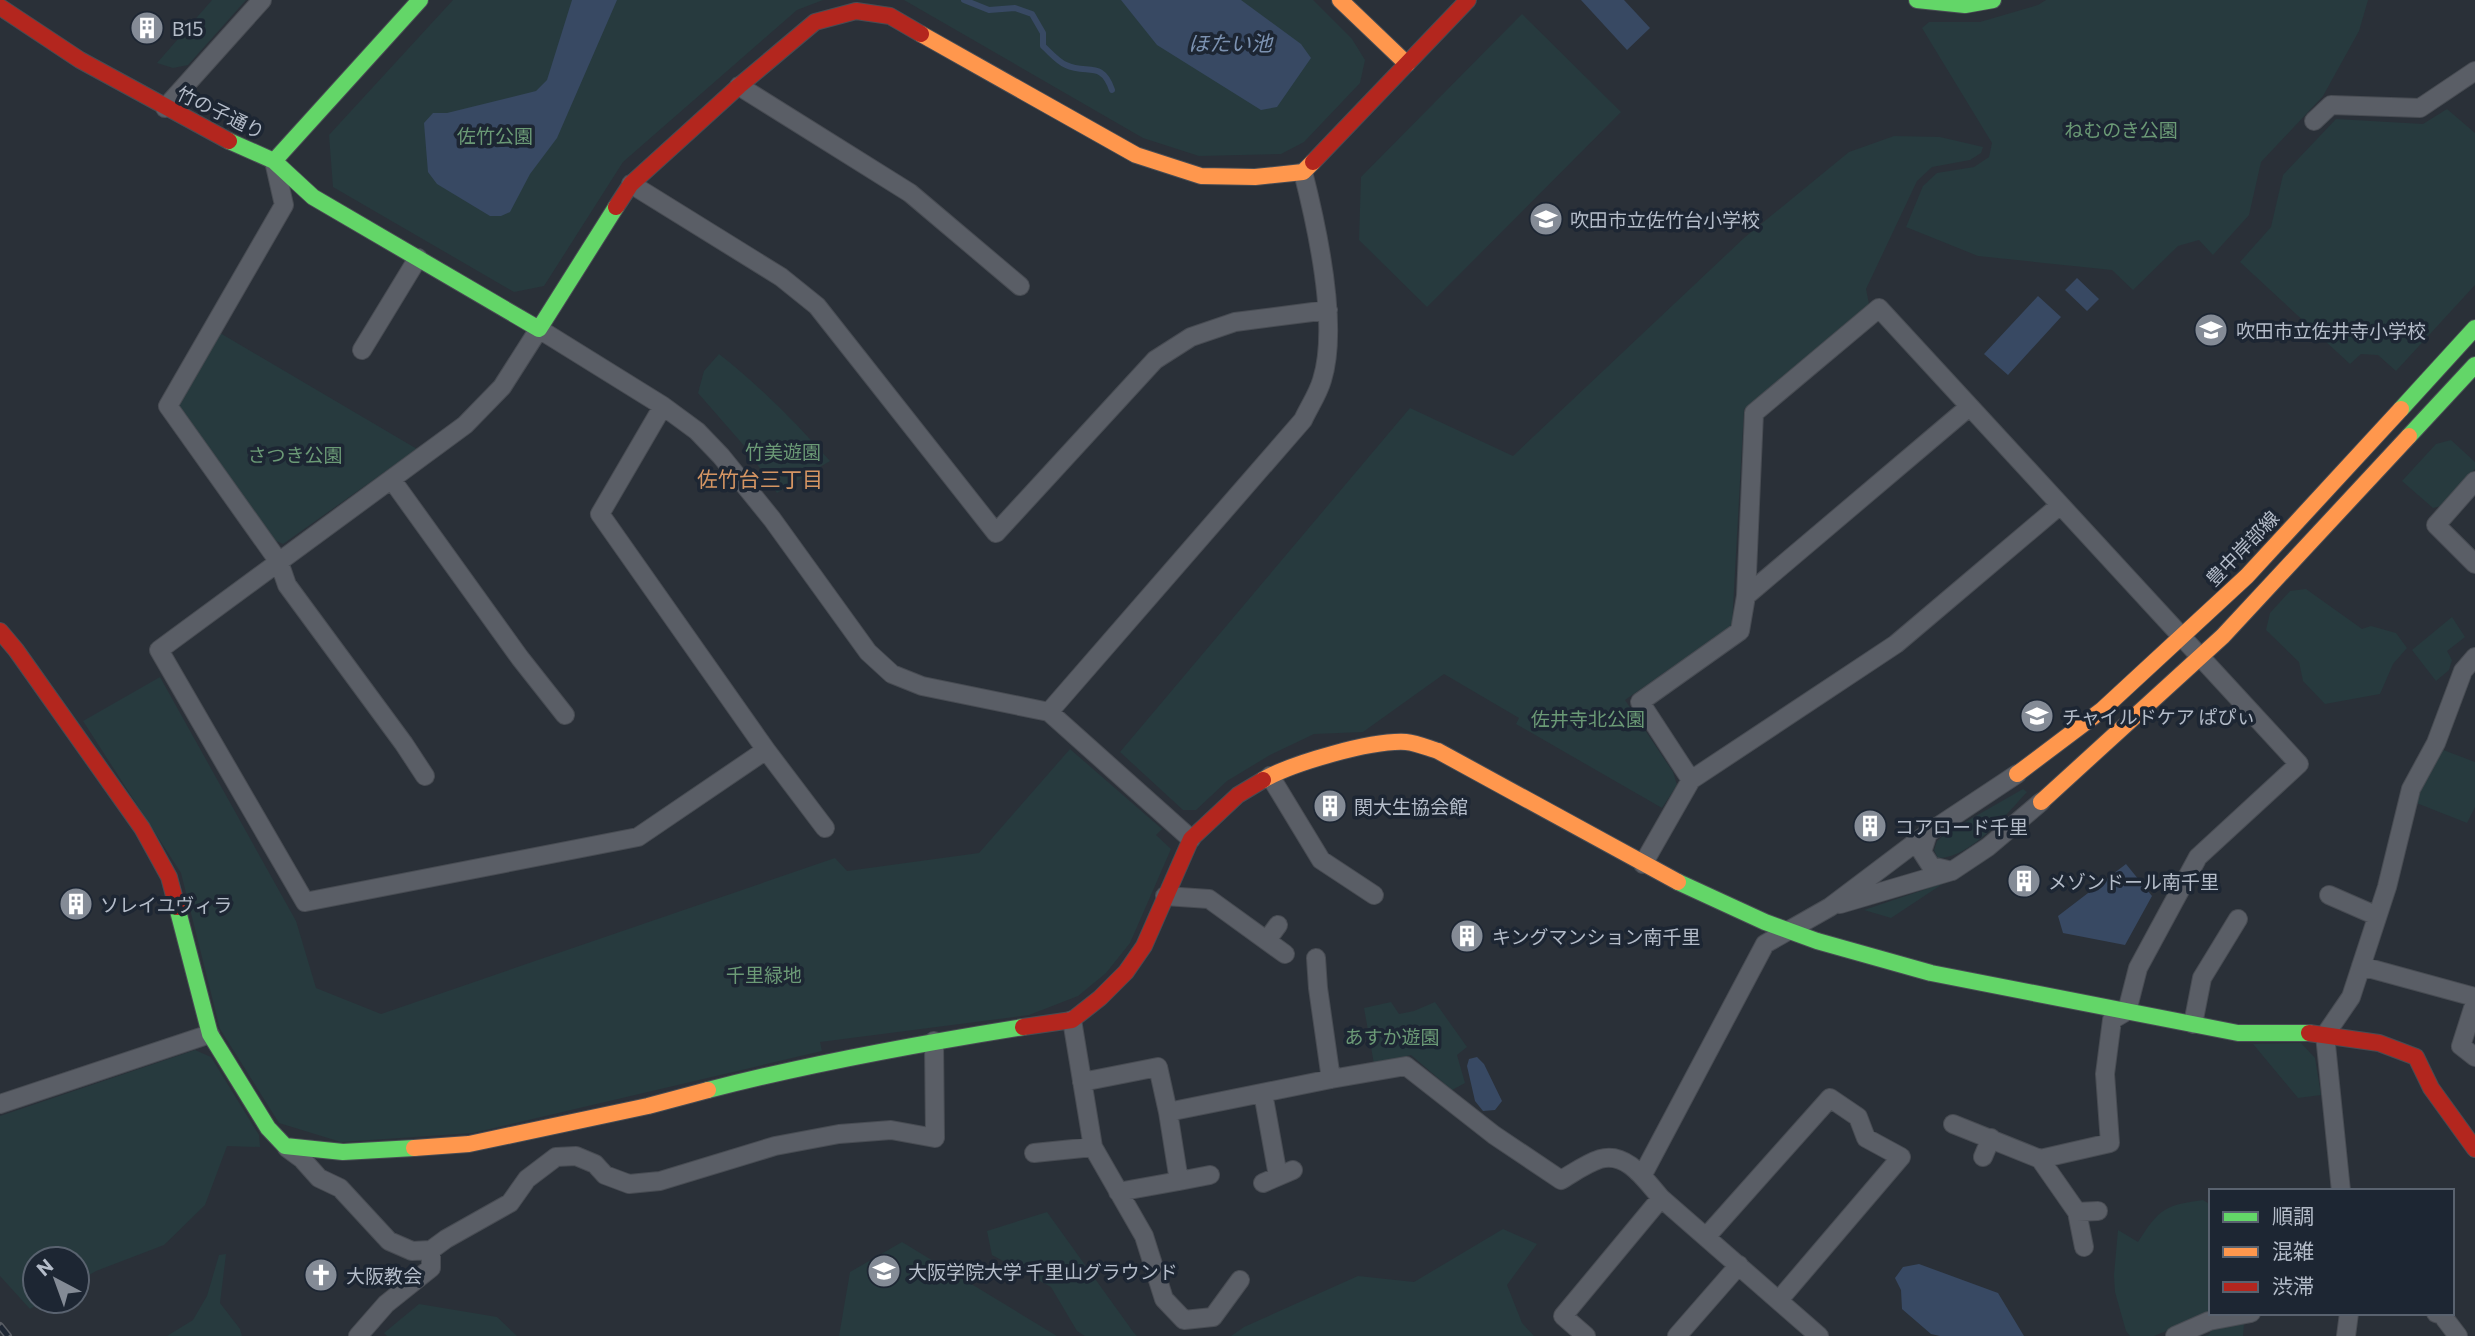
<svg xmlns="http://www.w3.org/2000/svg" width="2475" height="1336" viewBox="0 0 2475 1336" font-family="Commissioner,'Noto Sans JP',sans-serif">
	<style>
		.green { fill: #273a3e }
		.water { fill: #384963 }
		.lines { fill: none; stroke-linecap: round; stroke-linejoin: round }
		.stream { stroke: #384963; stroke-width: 6 }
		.street-casing { stroke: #484c53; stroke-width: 20 }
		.fast-casing { stroke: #484c53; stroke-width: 18 }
		.slow-casing { stroke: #484c53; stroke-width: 18 }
		.jam-casing { stroke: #484c53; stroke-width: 18 }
		.street { stroke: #5a5e66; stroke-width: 18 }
		.fast { stroke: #63d668; stroke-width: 16 }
		.slow { stroke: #ff974d; stroke-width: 16 }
		.jam { stroke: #b3261e; stroke-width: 16 }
		.rail-casing { stroke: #595d64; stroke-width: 8 }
		.rail { stroke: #1d2633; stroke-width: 5; stroke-dasharray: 16; stroke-linecap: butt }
		.labels { text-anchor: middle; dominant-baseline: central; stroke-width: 7; stroke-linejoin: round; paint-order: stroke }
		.poi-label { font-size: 19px; fill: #b4bcc9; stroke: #1d2633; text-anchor: start }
		.street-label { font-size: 19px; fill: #b4bcc9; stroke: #1d2633 }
		.park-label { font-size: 19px; fill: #6b9a76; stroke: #1d2633 }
		.water-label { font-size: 21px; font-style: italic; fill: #7c92b1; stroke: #1d2633 }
		.neighbourhood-label { font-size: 21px; fill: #d59563; stroke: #1d2633 }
	</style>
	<rect width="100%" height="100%" fill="#2a3038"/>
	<path class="green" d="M212 0H246L188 65 173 68 157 63Z
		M453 0H823L797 10 623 162 544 286 514 292 333 187 329 135Z
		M904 0H1313L1352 39 1365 60 1360 83 1304 142 1281 154 1199 156 1143 138Z
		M2046 0H2368L2359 31 2323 96 2261 162 2249 215 2213 255 2199 240 2178 246 2133 290 2112 270 1978 256 1906 227 1923 186 1937 173 1974 167 1989 157 1992 143 1922 28 1929 22H1980L2038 5Z
		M1522 14 1621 112 1427 307 1359 240 1361 177Z
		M2447 109 2475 133V285L2396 371 2378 355 2361 354 2350 364 2240 262 2271 227 2283 175 2336 119 2423 124Z
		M1894 136 1940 137 1983 147 1981 153 1970 160 1932 167 1917 181 1866 289 1869 304 1744 409 1732 625 1625 700 1673 772 1677 785 1662 808 1516 724 1519 718 1444 674 1363 732 1314 734 1270 755 1227 781 1196 810H1183L1120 752 1410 408 1513 456 1744 238 1849 152Z
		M220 333 417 449 283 544 274 540 179 407V397Z
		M719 354C760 386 795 422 830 461L777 493 746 448 698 393 704 371Z
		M2451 440 2475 462V469L2441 506 2433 508 2402 481 2436 444Z
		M2306 589 2362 629 2371 626 2396 633 2407 648 2393 664 2380 694 2325 704 2303 681 2299 662 2266 630 2270 613 2290 591Z
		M2452 617 2465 637 2447 651 2452 660 2449 670 2436 681 2412 650Z
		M160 677 296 921 316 988 381 1014 835 858 847 871 979 853 1070 749 1162 829 1156 835 1171 849 1130 943 1106 973 1078 996 1029 1015 820 1042 822 1051 473 1133 341 1142 279 1123 220 1029 181 873 83 721Z
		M2438 748 2475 762V807L2467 823 2414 802Z
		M2023 789 2027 792C2007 814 1969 859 1938 858L1934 850 1937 841 1946 833Z
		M1944 883 1891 918 1864 910Z
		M1391 1002 1399 1014 1414 1011 1435 1002 1467 1047 1457 1055 1465 1083 1452 1090 1411 1055 1374 1064 1364 1008Z
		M2301 1043 2315 1058 2321 1095 2298 1098 2253 1044Z
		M195 1050 211 1057 259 1135 260 1147 227 1146 205 1205 164 1245 96 1271 77 1282V1259H35V1301H44L30 1309 0 1276V1116Z
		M2203 1200 2211 1205V1313L2154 1336H2130L2126 1331 2115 1292 2114 1275 2118 1230 2138 1242C2159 1209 2165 1205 2203 1200Z
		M1047 1212 1134 1333 1137 1336H1085L1077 1331 1051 1287 992 1255 987 1231Z
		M1503 1229 1537 1244 1507 1285 1522 1323 1534 1336H1231L1244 1327 1358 1276 1414 1282Z
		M902 1242 1057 1336H839L850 1272Z
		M226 1254 220 1303 240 1329 242 1336H167L193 1320 207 1296 219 1255Z
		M419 1304 497 1317 517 1336H387L384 1333Z
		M2244 1323 2243 1336H2204L2209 1335 2212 1328Z"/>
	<path class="water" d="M572 0H617L557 138 530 174 510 212 501 216H490L437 184 428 172 424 123 433 113H447L536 91 547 80Z
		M1121 0H1241L1301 44 1311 58 1277 107 1261 110 1157 45Z
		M1581 0H1624L1650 28 1627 50Z
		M2077 278 2099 299 2087 311 2065 290Z
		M2038 296 2061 317 2008 375 1984 354Z
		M2126 864 2152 896 2125 945 2063 933 2058 916Z
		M1477 1057 1484 1064 1502 1101 1495 1110 1483 1111 1475 1101 1467 1066 1469 1059Z
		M1919 1264 1998 1293 2024 1336H1940L1931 1334 1902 1309 1901 1290 1895 1278 1903 1267Z"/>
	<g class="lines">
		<path class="stream" d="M964 0 989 10 1015 8 1032 14 1043 33V46C1050 52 1057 61 1066 65 1087 75 1102 60 1112 90"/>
		<defs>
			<path id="street" d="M739 86 910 193 1020 286
				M165 108 262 0
				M2314 121 2331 105 2420 108 2475 71
				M274 161 284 205 168 406 279 562 287 585 404 744 425 776
				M631 184 781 277 817 306 996 533 1155 360 1191 337 1235 322 1328 310
				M362 350 418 258
				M663 406 600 514 766 750 638 837 305 902 159 650 465 425 502 387 539 329 663 406 697 431 721 456 772 519 868 652 892 674 922 686 1049 712 1191 839
				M392 480 520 658 565 715
				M2475 481 2436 525 2475 564
				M1746 596 1969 407
				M1049 712 1303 420C1309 407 1318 394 1322 380 1339 326 1317 227 1303 172
				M766 750 825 828
				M1270 776 1321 860 1374 895
				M1691 780 1640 702 1740 631 1746 596 1754 413 1879 308 2299 764 2198 857 2138 968 2127 1011 2112 1020 2105 1074 2110 1143 2040 1159
				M1928 833 1922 852 1931 866 1952 871
				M1643 864 1691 780 1896 644 2059 506
				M2329 895 2377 916
				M1165 896 1209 899 1285 954
				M1840 904 1952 871 1988 847 2041 802
				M1267 940 1278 925
				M1316 958 1318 988 1331 1079
				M2361 966 2475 997
				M2475 1002 2461 1046 2475 1057
				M1072 1020 1093 1147 1144 1236 1164 1299 1184 1320 1213 1317 1240 1280
				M2193 1024 2202 978 2238 919
				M1082 1082 1158 1067 1168 1112 1179 1181 1118 1192
				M1263 1093 1278 1176
				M0 1104 210 1034
				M1168 1112 1331 1079 1406 1066 1494 1135 1561 1180C1573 1173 1587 1163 1600 1159 1627 1151 1646 1181 1661 1198L1819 1336
				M1953 1124 2040 1159 2077 1212 2084 1247
				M287 1148 302 1159 319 1178 340 1188 389 1241 412 1251 431 1250 446 1239 510 1203 527 1179 556 1157 576 1156 595 1164 605 1175 629 1184 660 1181 775 1146 839 1134 891 1130 935 1138 934 1041
				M1034 1153 1093 1147
				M1983 1157 1991 1138
				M1642 1176 1765 944 1830 907 1928 833 2017 774
				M1179 1181 1210 1175
				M1263 1183 1293 1170
				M2341 1191 2325 1035 2351 997 2387 887 2411 789 2436 743 2463 671 2475 657
				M2077 1212 2098 1211
				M1706 1237 1830 1098 1858 1117 1866 1138 1901 1157 1779 1300
				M2436 1313 2442 1315 2458 1336
				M358 1336 386 1304 431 1268V1250
				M1586 1336 1563 1316 1661 1198
				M1677 1336 1739 1265
				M2175 1336 2209 1321 2251 1313
				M2346 1336 2349 1313"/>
			<path id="fast" d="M1917 0 1965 5 1993 0
				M229 141 274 161 313 197 539 329 616 207
				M274 161 420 0
				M2401 409 2475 328
				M2409 436 2475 365
				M1678 882 1765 922 1817 941 1931 973 2238 1033H2309
				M177 907 210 1034 268 1128 285 1146 343 1152 414 1148
				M708 1090C812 1063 917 1044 1023 1027"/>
			<path id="slow" d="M1340 0 1407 64
				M921 34 1136 155 1201 176 1255 177 1303 172 1313 162
				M2017 774 2102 710 2247 576 2401 409
				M1263 780C1292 763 1372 740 1406 742 1417 743 1428 748 1438 751L1678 882
				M2041 802 2223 636 2409 436
				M414 1148 469 1144 648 1106 708 1090"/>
			<path id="jam" d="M0 7 80 60 229 141
				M1313 162 1468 0
				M616 207 631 184 739 86 815 22 856 11 890 16 921 34
				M0 631 16 650 142 828 169 877 177 907
				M1023 1027 1072 1020 1100 998 1126 972 1144 946 1191 839 1238 795 1263 780
				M2309 1033 2379 1043 2416 1057 2431 1088 2475 1149"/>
		</defs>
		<use href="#street" class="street-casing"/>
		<use href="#fast" class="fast-casing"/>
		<use href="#slow" class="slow-casing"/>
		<use href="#jam" class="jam-casing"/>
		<use href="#street" class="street"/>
		<use href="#fast" class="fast"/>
		<use href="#slow" class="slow"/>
		<use href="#jam" class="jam"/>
		<defs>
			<path id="rail" d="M0 1326 8 1336"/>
		</defs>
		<use href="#rail" class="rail-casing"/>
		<use href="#rail" class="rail"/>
	</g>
	<defs>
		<symbol id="building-disc" viewBox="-11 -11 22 22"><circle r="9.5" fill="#848b96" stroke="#1d2633"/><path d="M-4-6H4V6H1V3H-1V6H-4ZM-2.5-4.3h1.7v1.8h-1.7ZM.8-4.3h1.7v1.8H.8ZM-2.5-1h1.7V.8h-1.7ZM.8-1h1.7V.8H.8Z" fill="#fff"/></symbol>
		<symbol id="school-disc" viewBox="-11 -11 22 22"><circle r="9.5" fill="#848b96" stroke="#1d2633"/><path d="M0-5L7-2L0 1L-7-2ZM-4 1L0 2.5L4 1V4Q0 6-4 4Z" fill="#fff"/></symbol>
		<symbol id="university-disc" viewBox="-11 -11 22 22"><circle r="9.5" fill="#848b96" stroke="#1d2633"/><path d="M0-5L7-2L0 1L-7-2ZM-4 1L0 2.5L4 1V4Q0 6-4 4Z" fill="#fff"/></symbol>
		<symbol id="church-disc" viewBox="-11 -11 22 22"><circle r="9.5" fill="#848b96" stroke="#1d2633"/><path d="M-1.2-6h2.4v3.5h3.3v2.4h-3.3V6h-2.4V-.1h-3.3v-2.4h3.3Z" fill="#fff"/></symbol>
	</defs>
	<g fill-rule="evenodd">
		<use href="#building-disc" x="128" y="9" width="38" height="38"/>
		<use href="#school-disc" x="1527" y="200" width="38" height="38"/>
		<use href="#school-disc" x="2192" y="311" width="38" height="38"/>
		<use href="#school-disc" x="2018" y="697" width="38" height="38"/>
		<use href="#building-disc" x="1311" y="787" width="38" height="38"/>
		<use href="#building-disc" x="1851" y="807" width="38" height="38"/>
		<use href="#building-disc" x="2005" y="862" width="38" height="38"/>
		<use href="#building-disc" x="57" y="885" width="38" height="38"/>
		<use href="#building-disc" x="1448" y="917" width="38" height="38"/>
		<use href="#university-disc" x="865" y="1252" width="38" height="38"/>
		<use href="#church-disc" x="302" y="1256" width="38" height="38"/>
	</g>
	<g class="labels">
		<g class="poi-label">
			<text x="172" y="28">B15</text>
			<text x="1570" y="219">吹田市立佐竹台小学校</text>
			<text x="2236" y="330">吹田市立佐井寺小学校</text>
			<text x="2062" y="716">チャイルドケア ぱぴぃ</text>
			<text x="1354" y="806">関大生協会館</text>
			<text x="1895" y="826">コアロード千里</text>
			<text x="2048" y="881">メゾンドール南千里</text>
			<text x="100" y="904">ソレイユヴィラ</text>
			<text x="1492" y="936">キングマンション南千里</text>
			<text x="908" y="1271">大阪学院大学 千里山グラウンド</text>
			<text x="346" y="1275">大阪教会</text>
		</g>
		<g class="street-label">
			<text transform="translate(221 112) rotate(26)">竹の子通り</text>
			<text transform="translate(2242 548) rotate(-46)">豊中岸部線</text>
		</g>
		<g class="park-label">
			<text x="2121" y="129">ねむのき公園</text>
			<text x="495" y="135">佐竹公園</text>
			<text x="783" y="451">竹美遊園</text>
			<text x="295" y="454">さつき公園</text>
			<text x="1588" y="718">佐井寺北公園</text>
			<text x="764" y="974">千里緑地</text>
			<text x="1392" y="1036">あすか遊園</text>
		</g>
		<g class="water-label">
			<text x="1230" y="42">ほたい池</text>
		</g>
		<g class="neighbourhood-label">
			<text x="760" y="478">佐竹台三丁目</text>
		</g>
	</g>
	<rect x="2209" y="1189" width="245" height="126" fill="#1d2633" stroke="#59626f" stroke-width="2"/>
	<rect x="2223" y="1212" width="35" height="10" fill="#63d668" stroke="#59626f" stroke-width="2"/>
	<text x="2272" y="1224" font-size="21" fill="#b4bcc9">順調</text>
	<rect x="2223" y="1247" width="35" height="10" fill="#ff974d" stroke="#59626f" stroke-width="2"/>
	<text x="2272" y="1259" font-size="21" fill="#b4bcc9">混雑</text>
	<rect x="2223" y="1282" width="35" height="10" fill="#b3261e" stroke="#59626f" stroke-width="2"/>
	<text x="2272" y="1294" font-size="21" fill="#b4bcc9">渋滞</text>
	<g transform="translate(56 1280) rotate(319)"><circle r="33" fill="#1d2633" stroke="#59626f" stroke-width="2"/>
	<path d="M0-5L12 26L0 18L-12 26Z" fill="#848b96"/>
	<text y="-10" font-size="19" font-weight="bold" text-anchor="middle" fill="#b4bcc9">N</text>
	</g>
</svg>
